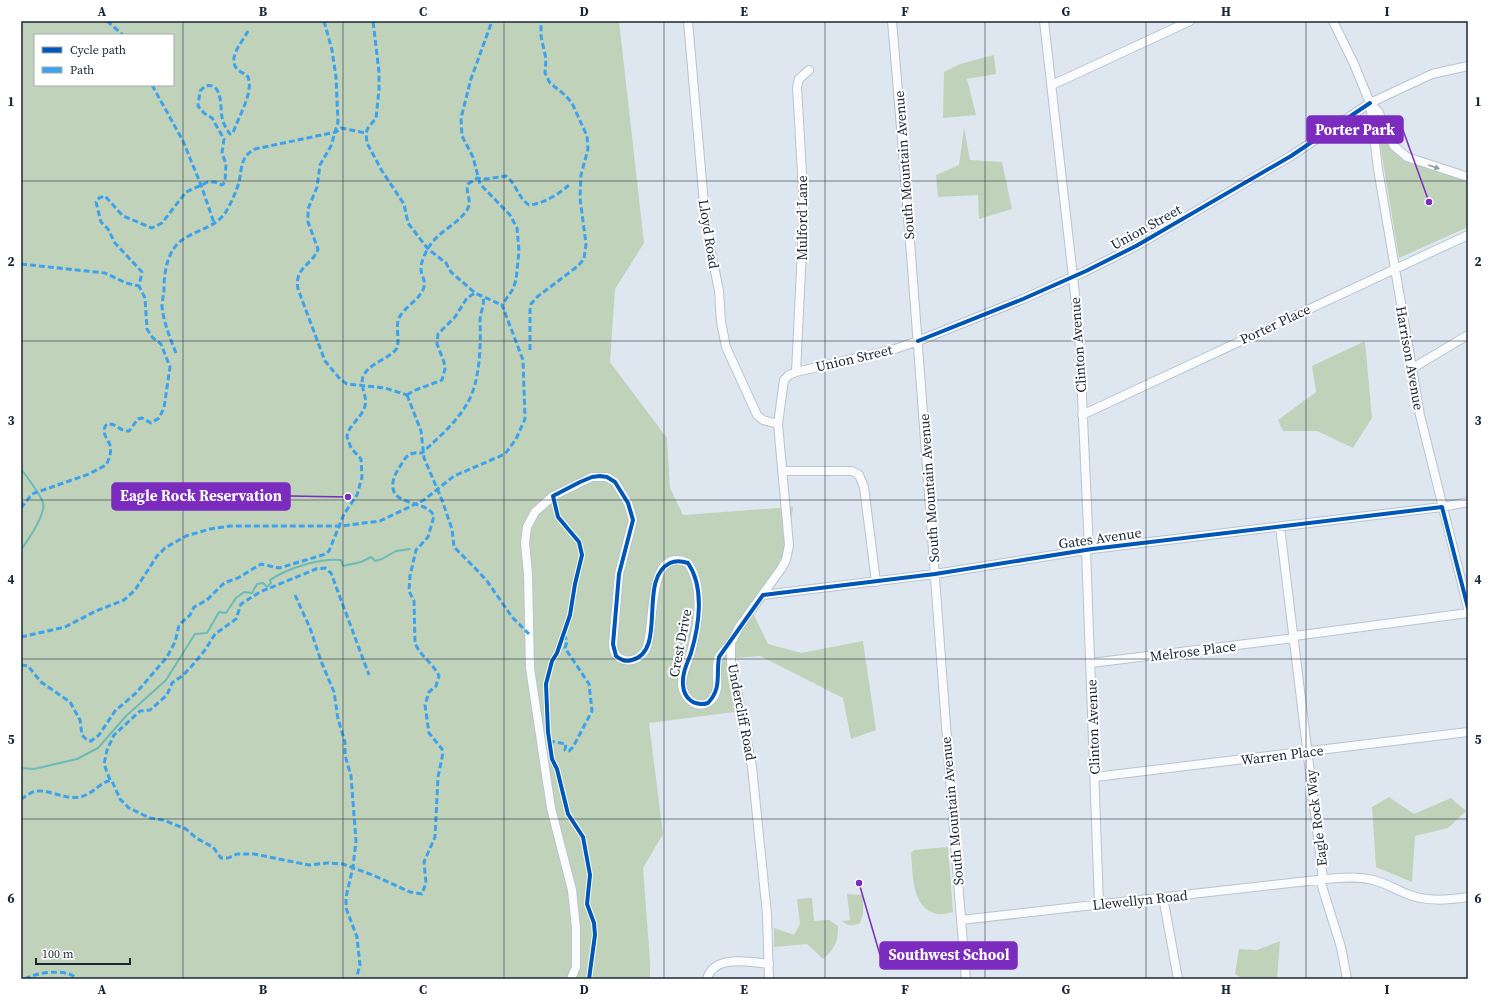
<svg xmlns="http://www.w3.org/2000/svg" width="1489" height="1000" viewBox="0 0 1489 1000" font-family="'Source Serif 4',serif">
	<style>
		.green { fill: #c1d2ba; fill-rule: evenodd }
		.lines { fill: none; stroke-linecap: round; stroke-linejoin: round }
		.stream { stroke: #6cbbb7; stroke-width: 2 }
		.minor-casing { stroke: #b8c4cf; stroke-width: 10 }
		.minor { stroke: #fafbfd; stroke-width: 8 }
		.quiet { stroke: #3da2eb; stroke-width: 3; stroke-dasharray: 6 3; stroke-linecap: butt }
		.cycleway-casing { stroke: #fff; stroke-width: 6 }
		.cycleway { stroke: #0057b8; stroke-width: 4 }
		.oneway { fill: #949ca3 }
		.grid { fill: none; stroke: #182736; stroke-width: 1; stroke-opacity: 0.55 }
		.labels { text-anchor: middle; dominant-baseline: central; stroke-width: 4; stroke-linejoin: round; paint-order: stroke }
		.street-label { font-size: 14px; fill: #182736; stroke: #fff }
		.leader { fill: none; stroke: #7b2cbf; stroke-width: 1.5 }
		.callout-dot { fill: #7b2cbf; stroke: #fff; stroke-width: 1.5 }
		.callout { fill: #7b2cbf; stroke: #7b2cbf; stroke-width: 1.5 }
		.callout-label { font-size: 15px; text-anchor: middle; font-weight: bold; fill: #fff }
		.neatline { fill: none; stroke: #182736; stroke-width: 1.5 }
		.grid-label { font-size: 13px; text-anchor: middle; font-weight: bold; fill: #182736 }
	</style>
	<rect width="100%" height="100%" fill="#dee7f0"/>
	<path class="green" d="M21 21H619L644 243 615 289 610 362 667 438 670 488 683 515 793 507 786 561 750 607 768 644 801 653 863 641 876 730 851 739 843 698 760 656 734 658 742 711 649 723 663 834 643 868 650 961V979H21ZM35 35H173V85H35Z
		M994 55 996 74 967 79 976 115 943 118 944 72 960 64Z
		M1375 114 1407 157 1468 177V227L1399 258Z
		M964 128 970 160 1002 162 1012 209 979 219 978 195 938 197 936 175 959 165Z
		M1365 341 1372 418 1353 448 1317 431H1283L1278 420 1316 392 1312 366Z
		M1389 797 1414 814 1451 798 1466 811 1448 828 1415 836 1412 882 1376 867 1372 807Z
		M948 847 953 912C949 913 942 915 937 914 911 908 913 874 911 853L914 850Z
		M847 894 863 895V914L860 923C852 927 848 926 842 921L850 920Z
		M812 898 814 921 829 920 838 926C838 941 836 948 823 959L807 944 774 947V928L794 935 800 924 797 899Z
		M1280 941 1277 979H1242L1235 974 1239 949 1257 950Z"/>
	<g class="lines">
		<path class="stream" d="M21 469C25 474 42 497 43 503 46 515 28 540 21 550
			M21 768 34 769 77 759 98 748 126 716 166 680 195 634 207 633 219 612 226 613 236 598 244 592 252 593 257 584 263 583 267 587 271 583 270 580C288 568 320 558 341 560L343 566 361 562 371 557 375 561 382 559 396 551 410 549"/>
		<defs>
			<path id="minor" d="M688 21 706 227 719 291 721 322 726 347 757 415 763 420 778 424
				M892 21C920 340 939 660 966 979
				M1044 21 1079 330 1089 550
				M1333 21 1354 64 1370 103 1378 111 1394 146 1407 157 1468 177
				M1052 85 1190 21
				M1370 103 1378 169 1420 415 1468 608
				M1411 369 1468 335
				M796 372 804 208 797 87 799 79 809 70
				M1082 415 1468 235
				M782 471H852L859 475 864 487 876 582
				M1280 527 1323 879
				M1086 550 1099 904
				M763 595 935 574 1092 549 1442 507 1468 502
				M1294 636 1468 613
				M1091 663 1294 638
				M1095 777 1468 732
				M1320 880 1341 947 1347 979
				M1163 897 1178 979
				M961 920 1326 879C1341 878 1357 876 1373 880 1385 883 1395 889 1407 894 1427 902 1447 900 1468 897
				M571 979 576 967V928L572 890 551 808 530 668 528 574 525 543 527 527 535 512 553 496 592 477H607L615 482 628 503 633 520 619 574 613 644C613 665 638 665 646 649 656 630 645 543 688 563 705 588 698 625 691 652 688 663 682 672 682 684 683 700 701 713 713 698 722 686 713 670 719 657 722 652 727 647 731 643
				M707 979C714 954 749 962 769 964
				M769 979 767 914 752 767 731 662V643L739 627 781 569 786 560 789 545 778 424 784 380 789 375 796 372 895 349 918 341 1023 299 1084 272 1136 246 1291 156 1370 103 1432 74 1468 66"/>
		</defs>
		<use href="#minor" class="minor-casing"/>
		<use href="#minor" class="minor"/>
		<path class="quiet" d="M107 21 123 35
			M324 21 332 50 336 77 338 122 331 146 320 165 317 187 308 209V222L318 249C312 266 294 267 298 289L325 361 340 379 347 384 385 388 407 395
			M152 85 183 141 201 185 214 223
			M21 264 105 273 126 283 139 286
			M530 350V309L531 304 537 297 578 266 584 259 586 244 580 198 581 175 588 149 587 136 572 103 565 95 550 83 545 73 546 59 541 36V21
			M176 353C170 338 164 323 162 307 162 300 164 295 164 289 164 270 168 248 185 238 200 229 218 226 227 210 232 201 236 192 239 182 242 168 240 157 255 149L336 132 341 128 366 133
			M407 395 421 431 424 458 442 500 452 529 454 547 474 567 487 581 512 617 529 634
			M407 395 413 391 442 380 445 369 444 362 437 344 438 334 455 317 467 298 475 293 502 305
			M21 508 32 494 89 474 106 465C109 460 112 451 110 445 107 438 100 431 107 424 117 423 120 432 129 431L138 419 142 418 151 423 159 418 164 408 170 367 161 344 152 337 147 329 145 298 139 286 142 272 115 243 108 229 101 222 96 202 99 198 105 196 123 216 152 228 162 223 186 192 208 182H215L222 185 225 182 226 164 222 153 224 139 212 118 204 113 198 106 200 91 205 86C223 82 220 106 222 117 223 123 226 129 230 134L233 133C238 117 254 93 248 77 245 73 241 73 237 69 227 58 243 41 248 31
			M295 595 310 628 321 661 334 692 338 719 345 742V755L351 776 356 841 353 867 346 897V908L357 937 358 947 360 965 356 979
			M21 637 65 627 96 611 124 600 135 590 157 556 165 548 186 536 210 529 230 526H341L380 521 424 500 454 476 505 454 516 439 525 419 523 360 502 305 513 289 516 280 519 251 517 228 510 215 480 184 473 157 462 136 461 118 471 79 492 21
			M21 665 28 666 41 682 70 702 80 720 82 735 87 740 91 741 99 735 115 711 136 693 167 657 175 642 179 625 190 615 194 607 207 600 224 583 238 578 261 564 279 568 326 554 329 551 344 514 357 495 362 477 361 459 351 448 347 437C348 425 362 418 365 406 368 394 357 385 365 373 372 362 391 358 397 348 400 338 395 327 399 318 405 306 420 300 424 287 426 280 421 276 421 269 420 263 427 249 431 244 441 230 461 222 468 208 472 200 465 192 468 184L477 178 486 179 506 176C516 183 518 198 529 205 543 204 559 194 569 185
			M549 741 566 744 565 750 569 751 573 747 592 711 589 684 565 648 567 642 564 634
			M110 780 104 764 107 750 114 735 140 711 150 710 167 695 172 683 182 676 191 667 205 650 215 634 236 619 241 604 260 592 316 569 325 568 331 573 369 675
			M21 799C26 796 32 791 38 791 50 790 66 800 80 797 94 794 103 779 112 781L120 799 129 808 150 818 163 820 186 829 196 838 213 847 221 858H228L237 854H254L309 865 328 863 343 864 375 876 410 892 422 894 426 883 424 862 435 837 438 777 443 753 442 749 429 733 425 705 429 692 436 686 439 676C433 663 420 656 415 643L414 601 409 591 410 576 416 550 428 537 434 516C426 499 389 507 393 482 394 474 400 467 404 460 408 453 415 452 422 453 438 438 457 422 468 402 480 381 481 345 480 321 480 312 485 306 483 297L475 293 451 272 446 263 428 249 408 223 404 204 382 171 367 143 366 133 368 128 376 118 379 90V72L373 21
			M25 979C36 972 68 968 77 979"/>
		<defs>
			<path id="cycleway" d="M918 341 1023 299 1086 271 1136 246 1291 156 1370 103
				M589 979 595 935 594 923 587 904 590 875 583 837 568 814 557 769 552 759 548 732 546 684 552 661 557 653 570 615 575 584 582 555 579 542 558 517 553 496 580 482 592 477 600 476 607 477 615 482 628 503 633 520 619 574 613 644 616 656C621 660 625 662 632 660 668 651 637 579 670 563 676 560 682 561 688 563 705 588 699 626 691 653 687 664 682 673 683 685 684 699 695 707 708 703 722 688 716 675 719 657L763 595 935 574 1092 549 1442 507 1468 608"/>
		</defs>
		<use href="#cycleway" class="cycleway-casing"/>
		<use href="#cycleway" class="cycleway"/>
	</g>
	<defs><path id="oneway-solid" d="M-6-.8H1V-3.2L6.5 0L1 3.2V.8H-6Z"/></defs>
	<use class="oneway" href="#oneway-solid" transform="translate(1434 167) rotate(19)"/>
	<path class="grid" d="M183 21V979M343 21V979M504 21V979M664 21V979M825 21V979M985 21V979M1146 21V979M1306 21V979M21 181H1468M21 341H1468M21 500H1468M21 659H1468M21 819H1468"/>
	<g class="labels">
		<g class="street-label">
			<text transform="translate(904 165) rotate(-94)">South Mountain Avenue</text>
			<text transform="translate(802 218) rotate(-90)">Mulford Lane</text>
			<text transform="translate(1146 227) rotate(-29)">Union Street</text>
			<text transform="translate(709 234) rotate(81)">Lloyd Road</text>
			<text transform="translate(1275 324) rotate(-25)">Porter Place</text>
			<text transform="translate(1078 345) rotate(-94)">Clinton Avenue</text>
			<text transform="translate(854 358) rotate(-13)">Union Street</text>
			<text transform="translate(1410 358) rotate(80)">Harrison Avenue</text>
			<text transform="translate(929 488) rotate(-94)">South Mountain Avenue</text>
			<text transform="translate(1100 538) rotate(-8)">Gates Avenue</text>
			<text transform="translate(680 643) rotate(-79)">Crest Drive</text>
			<text transform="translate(1193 651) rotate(-7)">Melrose Place</text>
			<text transform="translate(742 712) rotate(79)">Undercliff Road</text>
			<text transform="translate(1093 727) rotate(-92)">Clinton Avenue</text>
			<text transform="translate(1282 755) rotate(-7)">Warren Place</text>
			<text transform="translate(952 811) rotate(-95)">South Mountain Avenue</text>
			<text transform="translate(1316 818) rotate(-97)">Eagle Rock Way</text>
			<text transform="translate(1140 900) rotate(-6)">Llewellyn Road</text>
		</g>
	</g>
	<path class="leader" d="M1429 202L1403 130M348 497L290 496M859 883L880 955"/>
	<g class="callout-dot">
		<circle cx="1429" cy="202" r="4"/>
		<circle cx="348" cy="497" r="4"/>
		<circle cx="859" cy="883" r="4"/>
	</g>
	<g class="callout">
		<rect x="1307" y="116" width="96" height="27" rx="4"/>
		<rect x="112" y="483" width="178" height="27" rx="4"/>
		<rect x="880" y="942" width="137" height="27" rx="4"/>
	</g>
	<g class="callout-label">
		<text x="1355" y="135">Porter Park</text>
		<text x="201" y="501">Eagle Rock Reservation</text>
		<text x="949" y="960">Southwest School</text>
	</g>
	<rect width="1489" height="1000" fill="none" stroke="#ffffff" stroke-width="44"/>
	<rect x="34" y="34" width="140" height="52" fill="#ffffff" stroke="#a3a9af"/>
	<rect x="42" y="47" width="20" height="6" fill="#0057b8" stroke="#a3a9af"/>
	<text x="70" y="54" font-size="12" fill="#182736">Cycle path</text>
	<rect x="42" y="67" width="20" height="6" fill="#3da2eb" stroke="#a3a9af"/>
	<text x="70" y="74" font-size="12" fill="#182736">Path</text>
	<path d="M36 958v6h94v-6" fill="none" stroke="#182736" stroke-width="2"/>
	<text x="42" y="958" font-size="12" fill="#182736" stroke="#ffffff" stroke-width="3" paint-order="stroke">100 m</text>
	<rect x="22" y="22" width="1445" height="956" class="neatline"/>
	<g class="grid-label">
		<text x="102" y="16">A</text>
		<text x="263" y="16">B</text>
		<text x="423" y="16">C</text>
		<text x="584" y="16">D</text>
		<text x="744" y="16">E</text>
		<text x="905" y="16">F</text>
		<text x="1066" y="16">G</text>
		<text x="1226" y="16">H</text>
		<text x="1387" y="16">I</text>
		<text x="11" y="106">1</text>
		<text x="1478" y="106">1</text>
		<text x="11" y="266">2</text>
		<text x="1478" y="266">2</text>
		<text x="11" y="425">3</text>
		<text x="1478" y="425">3</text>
		<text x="11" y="584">4</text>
		<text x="1478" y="584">4</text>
		<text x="11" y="744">5</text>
		<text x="1478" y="744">5</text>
		<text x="11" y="903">6</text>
		<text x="1478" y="903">6</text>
		<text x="102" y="994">A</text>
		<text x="263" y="994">B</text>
		<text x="423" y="994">C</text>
		<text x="584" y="994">D</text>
		<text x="744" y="994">E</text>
		<text x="905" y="994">F</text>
		<text x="1066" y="994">G</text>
		<text x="1226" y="994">H</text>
		<text x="1387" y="994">I</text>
	</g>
</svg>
